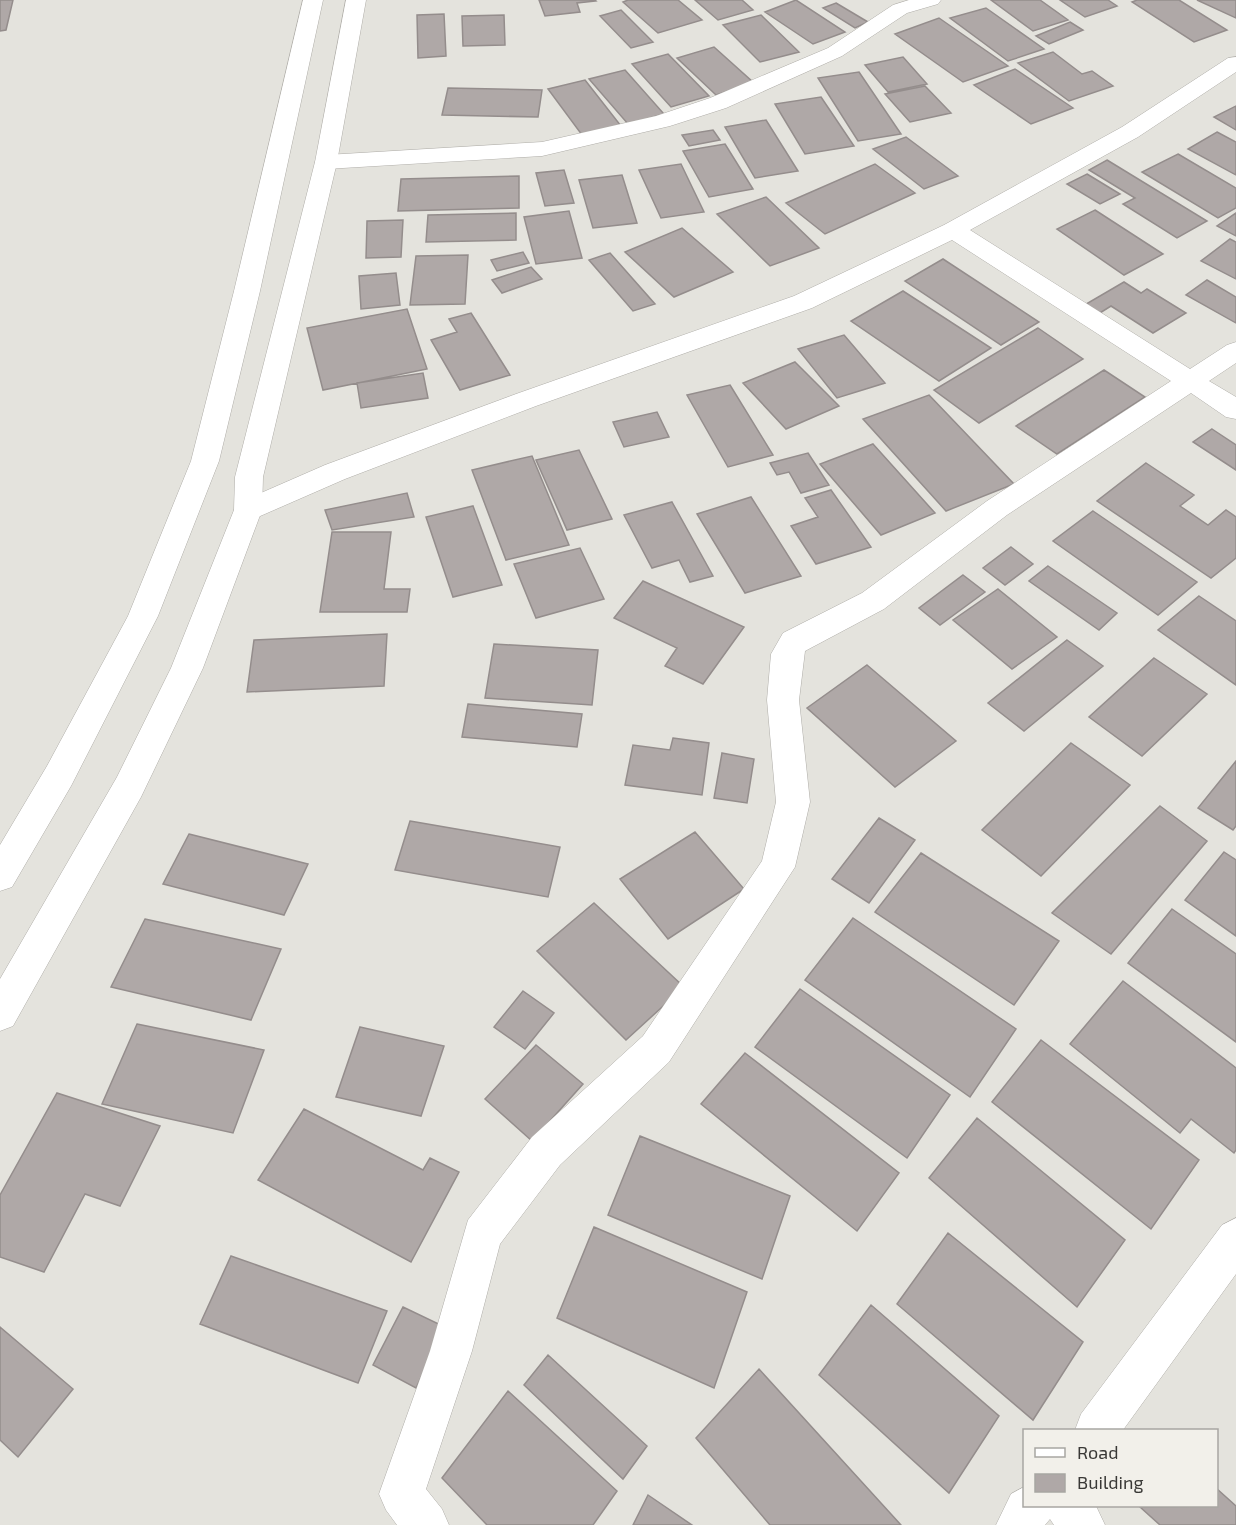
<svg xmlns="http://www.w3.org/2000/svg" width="1236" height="1525" viewBox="0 0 1236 1525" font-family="'Exo 2',sans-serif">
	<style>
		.building { fill: #afa8a7; stroke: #948d8c; stroke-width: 1.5 }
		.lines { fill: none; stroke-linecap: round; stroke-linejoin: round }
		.minor-casing { stroke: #afada8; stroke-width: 1 }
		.major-casing { stroke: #afada8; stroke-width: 1 }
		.minor { fill: #fff; fill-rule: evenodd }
		.major { fill: #fff; fill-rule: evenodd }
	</style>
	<rect width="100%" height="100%" fill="#e4e3dd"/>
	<path class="building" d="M0 0H13L6 30 0 31Z
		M539 0H595L596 1 577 3 580 12 545 16Z
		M628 0H678L702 20 658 33 623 2Z
		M695 0H742L753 10 718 20Z
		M796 0 845 32 813 44 765 12Z
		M991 0H1040L1068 20 1033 31Z
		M1060 0H1108L1117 6 1085 17Z
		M1137 0H1179L1227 30 1194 42 1132 2Z
		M1197 0H1236V18Z
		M836 3 868 22 855 28 823 8Z
		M986 8 1044 49 1008 61 950 18Z
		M621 10 653 42 631 48 600 16Z
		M444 14 446 56 418 58 417 15Z
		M504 15 505 45 463 46 462 16Z
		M761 15 799 52 760 62 723 25Z
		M939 18 1008 66 963 82 895 34Z
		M1070 22 1083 30 1049 44 1036 36Z
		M714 47 754 83 716 95 677 58Z
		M1053 52 1082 74 1092 71 1113 86 1069 101 1018 63Z
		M668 54 709 96 671 107 632 64Z
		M903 57 927 84 888 92 865 65Z
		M1015 69 1073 108 1031 124 974 85Z
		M625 70 664 114 628 124 589 79Z
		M859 72 901 134 858 141 818 78Z
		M585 80 621 126 582 135 548 89Z
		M925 86 951 113 910 122 885 94Z
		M448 88 542 90 538 117 442 115Z
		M821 97 854 146 805 154 775 104Z
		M1236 106V130L1214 117Z
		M766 120 798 171 755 178 725 127Z
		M713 130 720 140 689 146 682 135Z
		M1217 132 1236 142V175L1188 149Z
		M906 137 958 176 924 189 873 149Z
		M725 144 753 189 709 197 683 151Z
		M1178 154 1236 188V208L1218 218 1142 172Z
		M1107 160 1207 221 1177 238 1123 204 1135 198 1089 170Z
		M681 164 704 212 661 218 639 170Z
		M875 164 915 193 825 234 786 203Z
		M564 170 574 203 545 206 536 173Z
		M1087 174 1120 194 1100 204 1067 184Z
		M622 175 637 223 593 228 579 180Z
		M519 176V208L398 211 401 179Z
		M766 197 819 248 770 266 717 214Z
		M1095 210 1163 254 1124 275 1057 229Z
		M569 211 582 258 536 264 524 217Z
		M516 213V240L426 242 428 215Z
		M1236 213V236L1217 226Z
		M403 220 401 257 366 258 367 221Z
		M682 228 733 272 674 297 625 252Z
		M1230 239 1236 242V279L1201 261Z
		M523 252 529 263 497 271 491 260Z
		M610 253 655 304 633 311 589 260Z
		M468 255 465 304 410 305 416 256Z
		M943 259 1039 322 1001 345 905 281Z
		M531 267 542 279 502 293 492 280Z
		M396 273 400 305 361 309 359 276Z
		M1207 280 1236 297V323L1186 295Z
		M1124 282 1141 293 1147 289 1186 313 1153 333 1111 306 1095 316 1081 307Z
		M903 291 991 348 939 381 851 321Z
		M407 309 427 369 323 390 307 328Z
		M471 313 510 375 460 390 431 340 457 332 449 319Z
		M1038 328 1083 359 979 423 934 390Z
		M844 335 885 383 837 398 798 349Z
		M795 362 839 406 786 429 743 383Z
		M1104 370 1145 397 1057 454 1016 426Z
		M423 373 428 398 361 408 357 383Z
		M730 385 773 455 728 467 687 395Z
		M929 395 1014 484 946 511 863 419Z
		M657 412 669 437 624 447 613 422Z
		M1212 429 1236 445V470L1193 442Z
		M873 444 935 513 881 535 820 464Z
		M579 450 612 519 567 530 536 460Z
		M808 453 829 485 801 493 789 472 777 475 770 463Z
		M532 456 569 545 506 560 472 470Z
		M1146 463 1194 495 1180 506 1208 525 1226 510 1236 517V558L1211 578 1097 501Z
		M831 490 871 547 816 564 791 526 818 517 805 498Z
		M407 493 414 517 332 530 325 510Z
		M751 497 801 576 745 593 697 514Z
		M672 502 713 576 690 582 679 560 652 568 624 515Z
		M473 506 502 585 453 597 426 517Z
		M1093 511 1197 582 1158 615 1053 541Z
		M332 532H391L384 589H410L407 612H320Z
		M1011 547 1033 564 1005 585 983 568Z
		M580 548 604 599 536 618 514 564Z
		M1048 566 1117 613 1099 630 1029 581Z
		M963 575 985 592 940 625 919 608Z
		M643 581 744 627 703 684 665 666 677 648 614 618Z
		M998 589 1057 637 1012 669 953 620Z
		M1199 596 1236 621V685L1158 630Z
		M387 634 384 686 247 692 254 640Z
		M1067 640 1103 666 1024 731 988 703Z
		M494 644 598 650 592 705 485 698Z
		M1154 658 1207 694 1142 756 1089 717Z
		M867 665 956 741 895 787 807 708Z
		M468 704 582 714 577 747 462 737Z
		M673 738 709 743 702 795 625 785 633 745 670 750Z
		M1071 743 1130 785 1041 876 982 830Z
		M722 753 754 759 747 803 714 798Z
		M1236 761V826L1233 830 1198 808Z
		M1160 806 1207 841 1111 954 1052 913Z
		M879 818 915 840 869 903 832 879Z
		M410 821 560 847 548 897 395 870Z
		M695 832 744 889 668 939 620 879Z
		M189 834 308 864 284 915 163 884Z
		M1224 852 1236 860V936L1185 900Z
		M921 853 1059 941 1014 1005 875 912Z
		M594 903 684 987 626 1040 537 951Z
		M1172 909 1236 954V1042L1128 963Z
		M853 918 1016 1029 970 1097 805 980Z
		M145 919 281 949 251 1020 111 987Z
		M1123 981 1236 1068V1150L1234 1153 1191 1119 1180 1133 1070 1044Z
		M800 989 950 1095 907 1158 755 1047Z
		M523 991 554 1013 525 1049 494 1027Z
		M137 1024 264 1050 233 1133 102 1104Z
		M360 1027 444 1046 421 1116 336 1097Z
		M1041 1040 1199 1160 1151 1229 992 1102Z
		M536 1045 583 1084 532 1141 485 1099Z
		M745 1053 899 1173 857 1231 701 1104Z
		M57 1093 160 1126 120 1206 85 1194 44 1272 0 1257V1195Z
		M304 1109 423 1170 430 1158 459 1172 411 1262 258 1180Z
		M977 1118 1125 1240 1077 1307 929 1178Z
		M640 1136 790 1196 762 1279 608 1215Z
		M594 1227 747 1292 714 1388 557 1318Z
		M948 1233 1083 1342 1033 1420 897 1304Z
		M231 1256 387 1311 358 1383 200 1324Z
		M871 1305 999 1416 949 1493 819 1375Z
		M403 1307 445 1327 416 1388 373 1365Z
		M0 1327 73 1389 18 1457 0 1440Z
		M548 1355 647 1446 623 1479 524 1385Z
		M759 1369 901 1525H770L696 1438Z
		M508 1391 617 1491 593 1525H487L442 1478Z
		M1216 1488 1236 1506V1525H1160L1140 1507 1216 1506Z
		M648 1495 692 1525H633Z"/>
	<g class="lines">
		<defs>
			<path id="minor" d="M909 0H941L938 4 907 13 842 56 726 108 670 126 542 156 326 169 318 167 315 162 318 157 326 155 542 142 656 116 710 98 828 48 893 5Z
				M1236 57V72L1138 137 970 230 1190 369 1227 345 1236 342V363L1209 381 1236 397V419L1226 417 1191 393 1007 515 884 609 805 651 799 700 810 802 795 867 669 1062 560 1165 500 1244 472 1351 426 1489 442 1509 449 1525H397L386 1510 379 1494 430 1351 468 1220 532 1137 643 1036 762 861 776 802 767 700 771 654 783 633 862 593 987 501 1171 381 952 240 812 308 536 406 345 479 258 517 248 520 238 517 234 510 238 503 325 465 516 394 794 296 944 225 1122 127 1228 58Z
				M1236 1218V1274L1123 1430H1075L1081 1414 1222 1225Z
				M1024 1487V1506H1096L1105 1525H1054L1050 1519 1045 1525H996L1011 1494Z"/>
			<path id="major" d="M303 0H323L260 291 219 461 158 616 71 786 12 887 0 891V845L47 766 128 616 191 461 234 291Z
				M346 0H366L337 162 263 477 262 510 203 668 141 797 13 1026 0 1031V979L117 777 171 668 234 510 235 477 315 162Z"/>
		</defs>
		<use href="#minor" class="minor-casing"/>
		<use href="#major" class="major-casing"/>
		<use href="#minor" class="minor"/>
		<use href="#major" class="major"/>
	</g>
	<rect x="1023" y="1429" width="195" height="78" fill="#f2f0ea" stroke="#a8a6a2" stroke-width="1.5"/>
	<rect x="1035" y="1448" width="30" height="9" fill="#ffffff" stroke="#a8a6a2" stroke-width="1.5"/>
	<text x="1077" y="1459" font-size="18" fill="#393836">Road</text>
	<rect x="1035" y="1474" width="30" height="18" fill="#afa8a7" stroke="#a8a6a2" stroke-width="1.5"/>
	<text x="1077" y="1489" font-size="18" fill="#393836">Building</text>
</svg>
